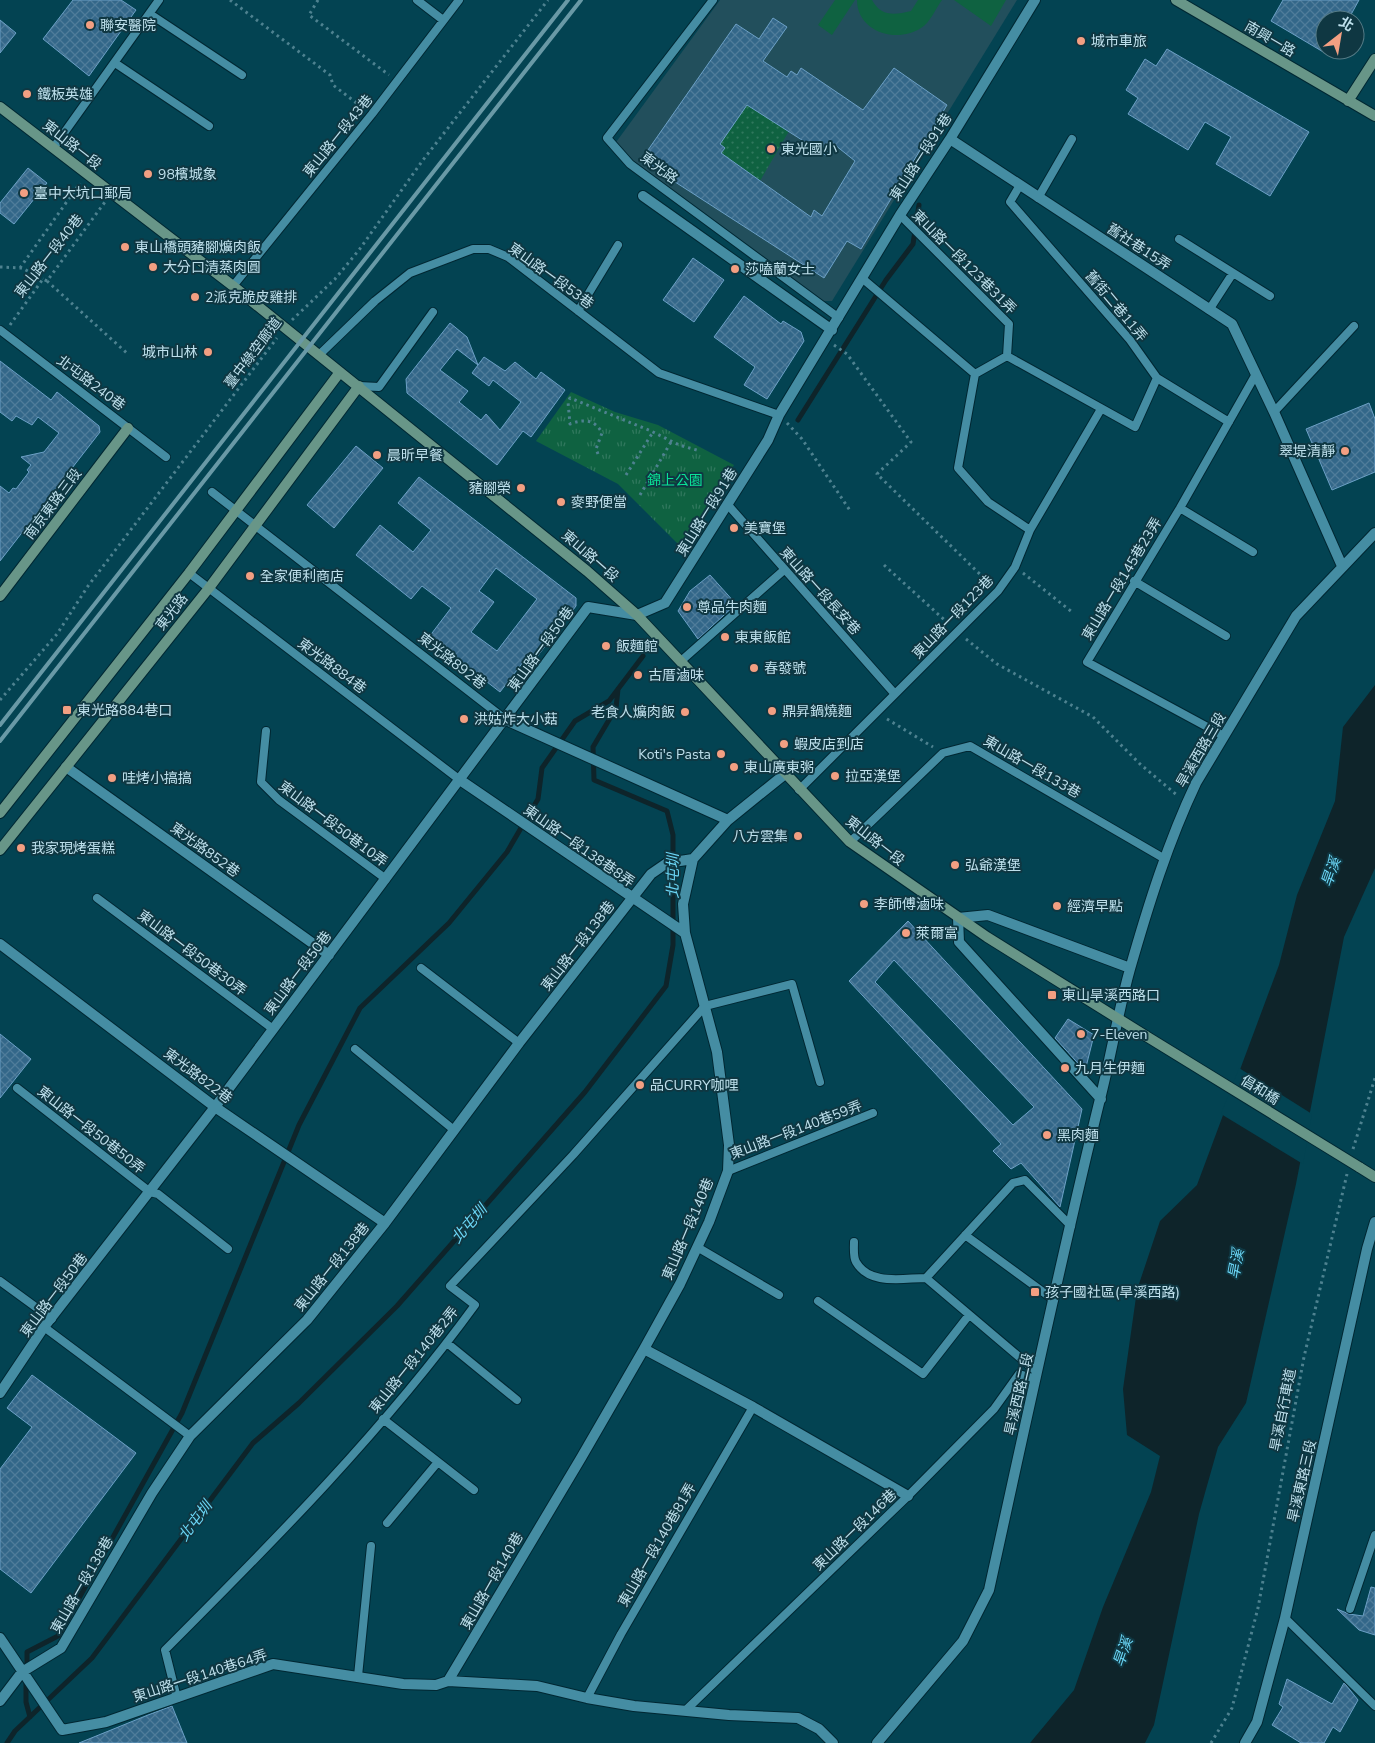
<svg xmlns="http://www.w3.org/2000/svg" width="1375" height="1743" viewBox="0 0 1375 1743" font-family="'Nunito Sans','Noto Sans TC',sans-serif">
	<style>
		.built { fill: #224f5c }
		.grass { fill: url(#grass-dots) }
		.park { fill: url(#park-tufts) }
		.pitch { fill: #0f6241 }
		.water { fill: #0e242a }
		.pier { fill: #034352 }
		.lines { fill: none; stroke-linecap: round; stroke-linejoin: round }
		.stream { stroke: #0e242a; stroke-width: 5 }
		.building { fill: url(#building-cross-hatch); stroke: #6ca0c6; fill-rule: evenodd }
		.lane-casing { stroke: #002732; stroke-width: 10 }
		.street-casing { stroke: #002732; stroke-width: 12 }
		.secondary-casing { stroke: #002732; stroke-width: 12 }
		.path { stroke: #4e8290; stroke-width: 3; stroke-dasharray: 2.5 4; stroke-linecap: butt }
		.lane { stroke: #458da3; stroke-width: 8 }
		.street { stroke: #458da3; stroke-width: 10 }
		.secondary { stroke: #689688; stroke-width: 10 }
		.rail { stroke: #6999a6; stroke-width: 4 }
		.secondary-bridge-casing { stroke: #002732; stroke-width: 12; stroke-linecap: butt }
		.secondary-bridge { stroke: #689688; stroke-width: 10 }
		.poi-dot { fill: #f39f82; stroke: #0f3742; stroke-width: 2 }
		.labels { text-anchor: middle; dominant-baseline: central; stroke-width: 4; stroke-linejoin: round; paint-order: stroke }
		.poi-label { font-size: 14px; fill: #bee0ec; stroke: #0f3742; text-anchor: start }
		.street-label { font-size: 14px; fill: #bee0ec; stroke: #0f3742 }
		.park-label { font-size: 14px; fill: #0ae196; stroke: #0f3742 }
		.water-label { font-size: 15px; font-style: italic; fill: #6bd6f6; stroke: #0f3742 }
	</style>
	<defs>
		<pattern id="grass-dots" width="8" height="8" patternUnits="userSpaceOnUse" patternTransform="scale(1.25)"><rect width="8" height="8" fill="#0f6241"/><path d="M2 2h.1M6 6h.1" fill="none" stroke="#30785d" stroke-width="1.8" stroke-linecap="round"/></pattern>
		<pattern id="park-tufts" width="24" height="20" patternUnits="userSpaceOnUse" patternTransform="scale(1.25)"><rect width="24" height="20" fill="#0f6241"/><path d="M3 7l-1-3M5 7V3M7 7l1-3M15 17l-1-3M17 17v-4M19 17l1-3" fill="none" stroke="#30785d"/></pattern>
		<pattern id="building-cross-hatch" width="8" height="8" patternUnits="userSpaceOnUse" patternTransform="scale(1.25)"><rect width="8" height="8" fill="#336789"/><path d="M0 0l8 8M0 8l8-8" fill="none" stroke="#4f7c9a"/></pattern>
	</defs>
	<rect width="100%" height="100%" fill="#034352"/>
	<path class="built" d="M720 0H1017L832 301H808L618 154 614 145Z"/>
	<path class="grass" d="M747 105 789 131 760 181 721 153 725 148 720 144Z"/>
	<path class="park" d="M571 392 615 412 658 425 734 465 682 548 618 484 536 441Z"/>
	<path class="pitch" d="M835 0H855L832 35 818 25Z
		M857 0H872C881 17 895 15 911 11L918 0H942C936 8 930 23 921 28 897 44 857 32 857 0Z
		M954 0H1006L991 26Z"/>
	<path class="water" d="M1375 685V868L1344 937 1296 1184 1246 1403 1218 1447 1199 1514 1154 1725 1145 1743H1030L1074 1690 1103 1607 1151 1492 1160 1456 1127 1435 1123 1389 1137 1290 1160 1221 1197 1185 1279 965 1297 895 1335 801 1343 727Z"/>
	<path class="pier" d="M1239 1068 1312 1114 1303 1164 1221 1114Z"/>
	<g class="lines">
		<path class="stream" d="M798 420 886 280 913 244 919 205
			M27 1668V1652L58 1636 182 1413 299 1125 360 1008 449 923 507 852 538 799 542 768 575 721 609 701 643 656
			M26 1679V1702L30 1717
			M7 1743 15 1731 92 1658 253 1443 299 1403 397 1306 585 1092 666 986 673 945V835L667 811 594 780 593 747 616 708 618 689"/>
	</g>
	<path class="building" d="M73 0H121L136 10 89 76 43 39Z
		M1283 0H1359L1348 20H1325V53L1271 21Z
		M773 18 787 27 763 61 787 77 791 71 797 75 801 68 863 110 894 68 947 105 861 249 847 241 824 278 641 160 736 24 759 39ZM747 105 827 156 835 145 855 161 822 216 814 210 811 217 721 153 725 148 720 144Z
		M0 20 16 33 0 53Z
		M1167 49 1309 132 1270 196 1216 164 1231 137 1205 122 1188 150 1128 114 1138 98 1126 90 1145 59 1156 66Z
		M28 168 47 183 14 224 0 213V203Z
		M693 258 724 280 694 322 663 300Z
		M744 296 781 324 783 321 801 332 804 341 767 399 744 385 755 367 714 337Z
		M450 323 467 337 478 365 484 357 505 371 515 362 536 379 541 372 565 390 531 437 523 431 497 465 407 393 406 379ZM457 349 478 365 472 373 489 386 493 380 521 402 500 430 486 414 481 420 459 402 468 391 440 370Z
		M0 361 51 400 57 392 99 426 100 432 0 561V486L9 493 13 488 16 489 29 472 27 470 31 465 21 457 44 452 59 433 38 417 32 425 16 416 12 421 0 412Z
		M1369 403 1375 419V472L1332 490 1306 429Z
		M356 446 383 468 334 528 307 505Z
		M419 477 576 598V606L533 662 527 657 500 692 429 637 451 608 422 586 411 599 356 555 380 525 413 552 431 530 398 503ZM496 568 537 599 497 651 471 632 494 602 479 591Z
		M710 575 736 604 698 639 678 611 690 591Z
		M908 921 1082 1109 1060 1207 1021 1163 1011 1169 993 1151 1001 1144 849 981ZM894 960 1034 1107 1013 1125 875 982Z
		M1068 1019 1094 1035 1085 1071 1055 1038Z
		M0 1034 31 1059 0 1098Z
		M32 1375 136 1453 31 1593 0 1569V1469L32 1427 7 1408Z
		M1371 1587 1375 1588V1635L1359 1630 1337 1609 1349 1614 1363 1616Z
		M1287 1679 1332 1704 1344 1683 1346 1685 1358 1700 1340 1732 1333 1727 1324 1743H1301L1272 1725 1283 1707 1279 1704Z
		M172 1706 187 1743H79L148 1715Z"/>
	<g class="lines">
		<defs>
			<path id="lane" d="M417 0 443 20
				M713 0 607 138 630 164 839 318
				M150 14 242 75
				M115 63 209 126
				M54 147 159 0
				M1020 185 1010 202 1130 340 1157 378 1229 422
				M1038 198 1072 139
				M900 215 1009 324 1007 356 1135 427 1157 378
				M1179 239 1270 296
				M863 279 975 374
				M233 286 372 114 459 0
				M1209 310 1233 273
				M578 311 618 245
				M0 330 166 457
				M319 355 375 301 410 273 473 249H489L508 257 659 373 779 415
				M1007 356 975 374 958 468 988 502 1030 530
				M359 386 379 387 433 312
				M1274 412 1354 326
				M212 492 506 720
				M728 505 894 693
				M1180 508 1253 552
				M189 573 460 780
				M1134 581 1226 636
				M681 661 784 570
				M266 731 261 782 279 800 386 879
				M1224 736 1087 662 1180 508 1256 374
				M799 790 998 591 1015 567 1030 530 1101 409
				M850 842 943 753 970 746 1165 859
				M97 898 273 1029
				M421 968 519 1043
				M355 1049 454 1130
				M17 1088 150 1192 158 1194 228 1249
				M728 1171 873 1113
				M965 1235 1054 1300
				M854 1242C854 1247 853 1257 856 1262 870 1286 903 1278 926 1278L1037 1372
				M697 1247 779 1295
				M926 1278 1013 1183 1025 1180 1071 1226
				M0 1281 52 1319
				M818 1301 923 1374 969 1315
				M44 1327 190 1436
				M447 1343 517 1400
				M383 1419 474 1490
				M387 1523 438 1462
				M1350 1609 1375 1535
				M1285 1618 1375 1706
				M358 1676 371 1546
				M177 1698 165 1650C274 1541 384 1430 475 1305L450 1286 573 1155 705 1006 792 984 820 1082
				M587 1698 621 1634 753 1407
				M687 1709 908 1496 994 1409 1019 1374 1036 1379"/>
			<path id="street" d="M950 139 1232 324 1274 412 1342 566
				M643 196 832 330
				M506 720 728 820
				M66 767 329 955
				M460 780 685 933
				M0 944 215 1107 385 1223
				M1101 1099 959 942 958 918 988 915 1130 968
				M644 1349 753 1407 908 1496
				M0 1393 44 1327 215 1107 588 607 637 615 665 603 768 440 779 415 900 215 950 139 1035 0
				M0 1638 62 1730 106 1722 273 1664 403 1684 436 1685 448 1681 537 1686 587 1698 634 1706 729 1715 798 1718 819 1729 833 1743
				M448 1681 581 1458 644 1349 680 1284 709 1222 728 1171 729 1145 717 1052 685 933 683 904 693 859 728 820 785 774
				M0 1701 22 1672 61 1648 152 1493 190 1436 307 1320 385 1223 519 1043 651 874 667 863 693 859
				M877 1743 963 1641 989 1590C1025 1426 1060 1262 1100 1099 1111 1056 1118 1012 1130 969 1148 906 1168 842 1196 783L1296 616 1375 533
				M1245 1743 1257 1722 1285 1618 1367 1249 1375 1222"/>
			<path id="secondary" d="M1176 0 1375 116
				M1348 101 1375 59
				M0 107 233 286 587 571 637 615 850 842 987 937 1146 1036
				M0 596 128 428
				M0 813 189 573 340 372
				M0 850 209 588 359 386
				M1359 1167 1375 1177"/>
		</defs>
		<use href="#lane" class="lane-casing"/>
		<use href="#street" class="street-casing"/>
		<use href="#secondary" class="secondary-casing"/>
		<path class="path" d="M230 0 330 75 333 85 363 108
			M318 0 309 15 389 75
			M0 267 22 268 43 279
			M20 268 80 183
			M47 281 129 355
			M292 320 335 279 359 250 423 160 548 0
			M10 325 43 279 47 281 105 202
			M834 345 847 354 911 442 877 474 990 584
			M787 423 802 439 851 512
			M598 454 596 449 602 433C595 419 583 419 570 424L568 402 570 398 651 431 679 445 700 451
			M626 475 653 432
			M640 495 671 442
			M884 565 950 625
			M1023 573 1072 612
			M966 639 997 664 1093 717 1140 764 1178 796
			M0 700 57 634 88 586 277 338
			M887 719 933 747
			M1353 1149 1375 1078
			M1211 1743 1232 1708 1258 1608 1304 1357 1347 1174"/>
		<use href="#lane" class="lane"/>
		<use href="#street" class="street"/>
		<use href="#secondary" class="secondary"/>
		<path class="rail" d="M0 725 568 0
			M0 741 581 0"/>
		<defs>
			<path id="secondary-bridge" d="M1146 1036 1359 1167"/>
		</defs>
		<use href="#secondary-bridge" class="secondary-bridge-casing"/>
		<use href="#secondary-bridge" class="secondary-bridge"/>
	</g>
	<g class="poi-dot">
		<circle cx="90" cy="25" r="5"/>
		<circle cx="1081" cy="41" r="5"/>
		<circle cx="27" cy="94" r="5"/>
		<circle cx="771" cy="149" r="5"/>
		<circle cx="148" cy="174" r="5"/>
		<circle cx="24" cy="193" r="5"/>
		<circle cx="125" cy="247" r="5"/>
		<circle cx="153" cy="267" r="5"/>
		<circle cx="735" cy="269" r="5"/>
		<circle cx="195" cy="297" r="5"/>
		<circle cx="208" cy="352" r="5"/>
		<circle cx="1345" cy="451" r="5"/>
		<circle cx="377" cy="455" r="5"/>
		<circle cx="521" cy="488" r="5"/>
		<circle cx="561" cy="502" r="5"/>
		<circle cx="734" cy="528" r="5"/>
		<circle cx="250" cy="576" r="5"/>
		<circle cx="687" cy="607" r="5"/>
		<circle cx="725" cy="637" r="5"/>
		<circle cx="606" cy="646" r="5"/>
		<circle cx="754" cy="668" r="5"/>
		<circle cx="638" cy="675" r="5"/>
		<rect x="62" y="705" width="10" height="10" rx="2.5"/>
		<circle cx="772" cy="711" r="5"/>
		<circle cx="685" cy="712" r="5"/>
		<circle cx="464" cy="719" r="5"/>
		<circle cx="784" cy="744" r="5"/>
		<circle cx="721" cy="754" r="5"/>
		<circle cx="734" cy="767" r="5"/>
		<circle cx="835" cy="776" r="5"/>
		<circle cx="112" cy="778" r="5"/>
		<circle cx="798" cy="836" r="5"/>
		<circle cx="21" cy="848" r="5"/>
		<circle cx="955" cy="865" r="5"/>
		<circle cx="864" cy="904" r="5"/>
		<circle cx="1057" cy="906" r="5"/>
		<circle cx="906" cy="933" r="5"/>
		<rect x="1047" y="990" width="10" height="10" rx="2.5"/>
		<circle cx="1081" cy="1034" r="5"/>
		<circle cx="1065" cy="1068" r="5"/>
		<circle cx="640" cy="1085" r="5"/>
		<circle cx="1047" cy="1135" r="5"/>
		<rect x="1030" y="1287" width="10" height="10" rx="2.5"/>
	</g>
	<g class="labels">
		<g class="poi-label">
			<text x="100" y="25">聯安醫院</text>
			<text x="1091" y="41">城市車旅</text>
			<text x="37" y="94">鐵板英雄</text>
			<text x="781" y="149">東光國小</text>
			<text x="158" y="174">98檳城象</text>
			<text x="34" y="193">臺中大坑口郵局</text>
			<text x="135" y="247">東山橋頭豬腳爌肉飯</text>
			<text x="163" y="267">大分口清蒸肉圓</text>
			<text x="745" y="269">莎嗑蘭女士</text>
			<text x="205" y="297">2派克脆皮雞排</text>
			<text x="198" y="352" text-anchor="end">城市山林</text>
			<text x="1335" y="451" text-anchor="end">翠堤清靜</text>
			<text x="387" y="455">晨昕早餐</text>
			<text x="511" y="488" text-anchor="end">豬腳榮</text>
			<text x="571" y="502">麥野便當</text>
			<text x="744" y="528">美寶堡</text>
			<text x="260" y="576">全家便利商店</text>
			<text x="697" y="607">尊品牛肉麵</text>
			<text x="735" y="637">東東飯館</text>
			<text x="616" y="646">飯麵館</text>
			<text x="764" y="668">春發號</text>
			<text x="648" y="675">古厝滷味</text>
			<text x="77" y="710">東光路884巷口</text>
			<text x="782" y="711">鼎昇鍋燒麵</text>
			<text x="675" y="712" text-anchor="end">老食人爌肉飯</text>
			<text x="474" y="719">洪姑炸大小菇</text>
			<text x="794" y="744">蝦皮店到店</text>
			<text x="711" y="754" text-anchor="end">Koti's Pasta</text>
			<text x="744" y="767">東山廣東粥</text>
			<text x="845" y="776">拉亞漢堡</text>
			<text x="122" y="778">哇烤小搞搞</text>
			<text x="788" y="836" text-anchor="end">八方雲集</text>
			<text x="31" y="848">我家現烤蛋糕</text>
			<text x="965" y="865">弘爺漢堡</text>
			<text x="874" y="904">李師傅滷味</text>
			<text x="1067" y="906">經濟早點</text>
			<text x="916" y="933">萊爾富</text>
			<text x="1062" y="995">東山旱溪西路口</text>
			<text x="1091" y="1034">7-Eleven</text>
			<text x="1075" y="1068">九月生伊麵</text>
			<text x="650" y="1085">品CURRY咖哩</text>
			<text x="1057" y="1135">黑肉麵</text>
			<text x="1045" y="1292">孩子國社區(旱溪西路)</text>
		</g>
		<g class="street-label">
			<text transform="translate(1270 39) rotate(30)">南興一路</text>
			<text transform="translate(338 136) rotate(-51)">東山路一段43巷</text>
			<text transform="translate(72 145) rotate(38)">東山路一段</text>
			<text transform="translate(921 157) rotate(-57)">東山路一段91巷</text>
			<text transform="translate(659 168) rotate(37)">東光路</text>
			<text transform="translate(1139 247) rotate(33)">舊社巷15弄</text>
			<text transform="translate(49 256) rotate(-52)">東山路一段40巷</text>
			<text transform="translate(964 262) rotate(45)">東山路一段123巷31弄</text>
			<text transform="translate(551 276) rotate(36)">東山路一段53巷</text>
			<text transform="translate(1116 306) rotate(50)">舊街二巷11弄</text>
			<text transform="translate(253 353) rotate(-53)">臺中綠空廊道</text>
			<text transform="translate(91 383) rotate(37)">北屯路240巷</text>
			<text transform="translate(53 504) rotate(-53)">南京東路三段</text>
			<text transform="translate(707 512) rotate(-58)">東山路一段91巷</text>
			<text transform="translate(590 556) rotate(41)">東山路一段</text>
			<text transform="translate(1122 579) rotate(-59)">東山路一段145巷23弄</text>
			<text transform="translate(820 591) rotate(48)">東山路一段長安巷</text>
			<text transform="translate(172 612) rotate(-52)">東光路</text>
			<text transform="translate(953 617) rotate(-46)">東山路一段123巷</text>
			<text transform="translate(541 649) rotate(-54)">東山路一段50巷</text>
			<text transform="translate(452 661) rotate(38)">東光路892巷</text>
			<text transform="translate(332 666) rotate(37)">東光路884巷</text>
			<text transform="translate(1201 750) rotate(-60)">旱溪西路三段</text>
			<text transform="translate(1032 767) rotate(30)">東山路一段133巷</text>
			<text transform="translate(333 824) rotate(37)">東山路一段50巷10弄</text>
			<text transform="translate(875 841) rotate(38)">東山路一段</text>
			<text transform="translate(579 846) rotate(35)">東山路一段138巷8弄</text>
			<text transform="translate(205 850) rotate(36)">東光路852巷</text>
			<text transform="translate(578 946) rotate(-52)">東山路一段138巷</text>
			<text transform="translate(192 953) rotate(37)">東山路一段50巷30弄</text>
			<text transform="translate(298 973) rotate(-53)">東山路一段50巷</text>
			<text transform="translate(198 1076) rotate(37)">東光路822巷</text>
			<text transform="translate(1260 1090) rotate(32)">倡和橋</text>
			<text transform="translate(91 1130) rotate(38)">東山路一段50巷50弄</text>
			<text transform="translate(796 1130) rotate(-21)">東山路一段140巷59弄</text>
			<text transform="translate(688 1229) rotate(-67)">東山路一段140巷</text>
			<text transform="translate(332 1267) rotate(-51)">東山路一段138巷</text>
			<text transform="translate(54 1295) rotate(-53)">東山路一段50巷</text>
			<text transform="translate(414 1360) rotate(-51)">東山路一段140巷2弄</text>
			<text transform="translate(1019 1394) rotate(-77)">旱溪西路二段</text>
			<text transform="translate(1283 1410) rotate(-79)">旱溪自行車道</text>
			<text transform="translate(1302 1481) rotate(-77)">旱溪東路三段</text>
			<text transform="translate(855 1530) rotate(-44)">東山路一段146巷</text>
			<text transform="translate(657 1545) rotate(-60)">東山路一段140巷81弄</text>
			<text transform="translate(492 1581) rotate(-60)">東山路一段140巷</text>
			<text transform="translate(82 1585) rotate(-60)">東山路一段138巷</text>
			<text transform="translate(200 1676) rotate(-18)">東山路一段140巷64弄</text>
		</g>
		<g class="park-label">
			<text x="675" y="480">錦上公園</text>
		</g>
		<g class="water-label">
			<text transform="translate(1331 872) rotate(-71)">旱溪</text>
			<text transform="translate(673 876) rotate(-90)">北屯圳</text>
			<text transform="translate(469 1224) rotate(-49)">北屯圳</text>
			<text transform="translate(1236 1264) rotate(-80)">旱溪</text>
			<text transform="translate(195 1521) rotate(-53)">北屯圳</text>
			<text transform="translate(1123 1652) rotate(-71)">旱溪</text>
		</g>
	</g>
	<g transform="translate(1340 35) rotate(31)"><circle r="24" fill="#0f3742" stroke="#557b86"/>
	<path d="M0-4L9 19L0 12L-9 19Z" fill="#f39f82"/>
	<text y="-8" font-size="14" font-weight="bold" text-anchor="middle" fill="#bee0ec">北</text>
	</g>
</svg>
